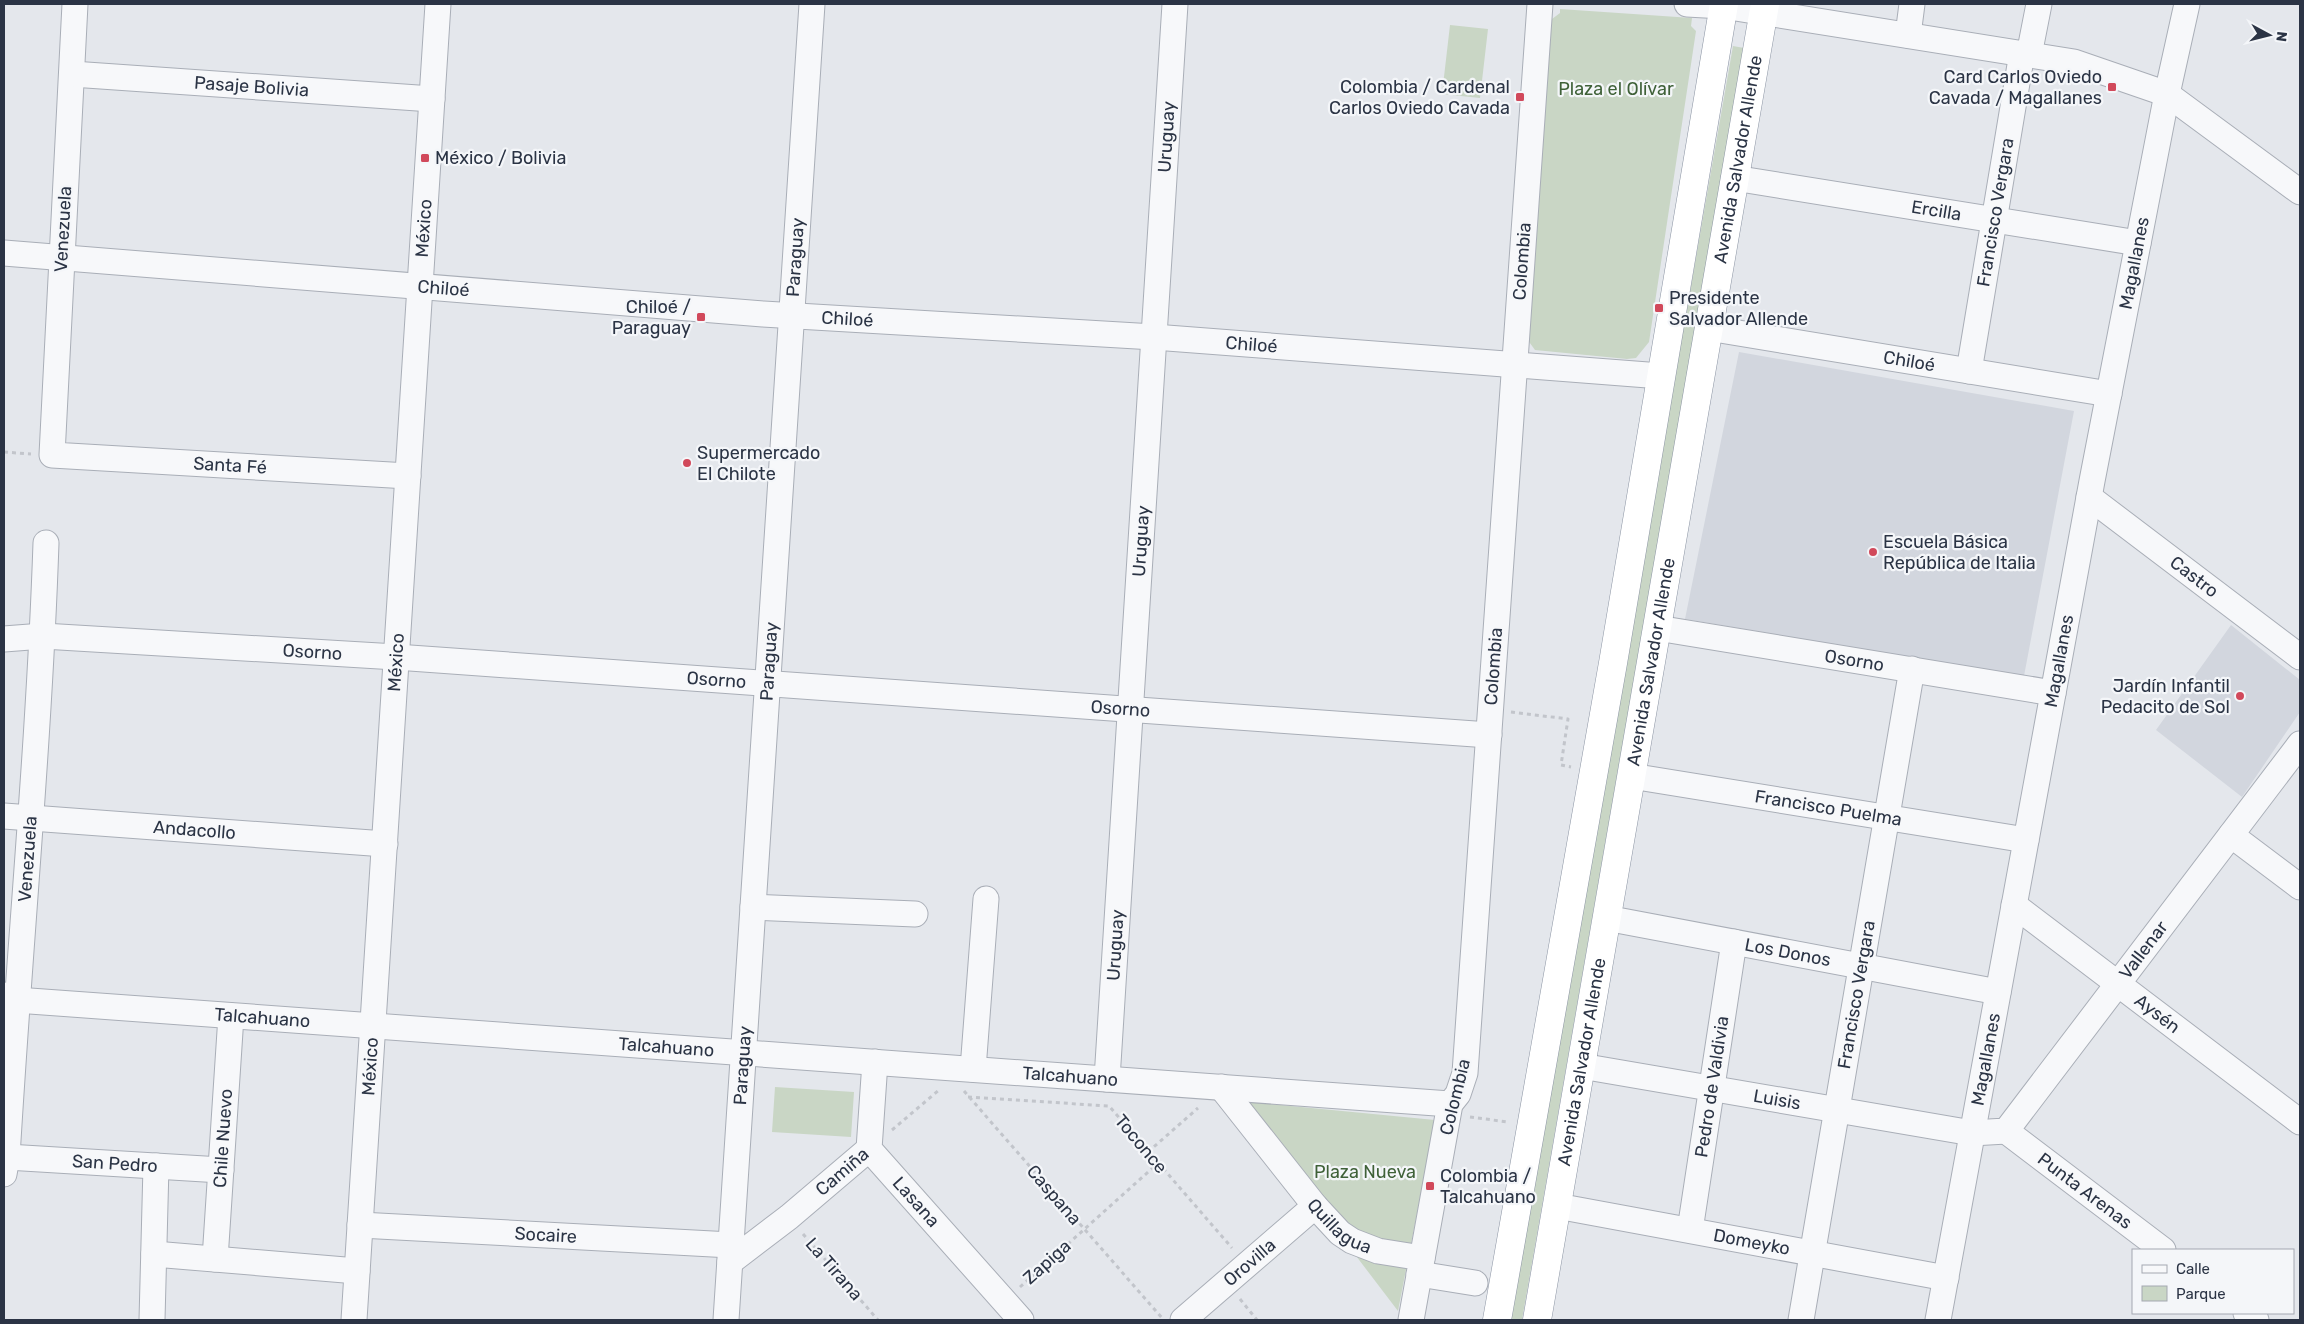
<svg xmlns="http://www.w3.org/2000/svg" width="2304" height="1324" viewBox="0 0 2304 1324" font-family="Rubik,sans-serif">
	<style>
		.built { fill: #d2d6de }
		.green { fill: #c9d6c5 }
		.lines { fill: none; stroke-linecap: round; stroke-linejoin: round }
		.minor-casing { stroke: #a9aeb7; stroke-width: 27 }
		.highway-casing { stroke: #8b94a3; stroke-width: 29 }
		.path { stroke: #c2c5cb; stroke-width: 3; stroke-dasharray: 4 4; stroke-linecap: butt }
		.minor { stroke: #f7f8fa; stroke-width: 25 }
		.highway { stroke: #fff; stroke-width: 28 }
		.poi-dot { fill: #d1495b; stroke: #f4f6f9; stroke-width: 2 }
		.labels { text-anchor: middle; dominant-baseline: central; stroke-width: 4.5; stroke-linejoin: round; paint-order: stroke }
		.poi-label { font-size: 18px; fill: #2b3445; stroke: #f4f6f9; text-anchor: start }
		.street-label { font-size: 18px; fill: #2b3445; stroke: #f4f6f9 }
		.park-label { font-size: 18px; fill: #3f6138; stroke: #f4f6f9 }
	</style>
	<rect width="100%" height="100%" fill="#e4e7ec"/>
	<path class="built" d="M1739 352 2074 411 2024 676 1685 619Z
		M2231 625 2300 680V712L2242 797 2156 730Z"/>
	<path class="green" d="M1560 9 1692 18 1691 26 1696 31 1649 342 1636 358 1627 359 1535 350 1527 339 1552 19 1560 13Z
		M1450 25 1488 29 1480 98 1442 94Z
		M1733 46 1744 48 1522 1320H1510Z
		M775 1087 854 1092 851 1137 772 1132Z
		M1238 1101 1435 1120 1398 1311Z"/>
	<g class="lines">
		<defs>
			<g id="minor">
				<path id="s1" d="M75 4 52 455 408 476"/>
				<path d="M1687 4 1723 6 2074 62 2167 94 2300 192"/>
				<path d="M1908 35 1912 4"/>
				<path d="M2029 55 2039 4"/>
				<path id="s2" d="M72 74 432 99"/>
				<path id="s3" d="M1734 178 2138 243"/>
				<path id="s4" d="M4 253 763 314 1154 337 1661 376"/>
				<path id="s5" d="M1708 328 2109 394"/>
				<path id="s6" d="M1969 371 2022 53"/>
				<path id="s7" d="M2089 497 2300 657"/>
				<path id="s8" d="M1657 628 2053 693"/>
				<path id="s9" d="M4 639 43 636 396 657 1489 735"/>
				<path id="s10" d="M1631 776 2026 840"/>
				<path id="s11" d="M4 816 385 844"/>
				<path d="M2231 835 2300 887"/>
				<path id="s12" d="M2014 905 2300 1122"/>
				<path d="M753 907 915 914"/>
				<path id="s13" d="M1606 918 1998 992"/>
				<path id="s14" d="M4 995 16 1000 1450 1104"/>
				<path id="s15" d="M875 1062 869 1149 1021 1320"/>
				<path id="s16" d="M1581 1066 1972 1133 2006 1131 2300 744"/>
				<path d="M973 1069 986 899"/>
				<path id="s17" d="M1107 1079 1175 4"/>
				<path id="s18" d="M1221 1087 1315 1206 1340 1233 1352 1241 1378 1251 1422 1258"/>
				<path id="s19" d="M2006 1131 2163 1250"/>
				<path id="s20" d="M7 1157 221 1170"/>
				<path id="s21" d="M4 1174 7 1157C19 952 39 748 46 543"/>
				<path id="s22" d="M1557 1206 1946 1278"/>
				<path id="s23" d="M360 1225 731 1245"/>
				<path id="s24" d="M1690 1230 1734 942"/>
				<path d="M154 1254 357 1271"/>
				<path id="s25" d="M215 1259 231 1016"/>
				<path id="s26" d="M730 1262 789 1217 869 1149"/>
				<path d="M1419 1274 1475 1283"/>
				<path d="M2246 1313 2256 1320"/>
				<path d="M152 1320 156 1166"/>
				<path id="s27" d="M354 1320 438 4"/>
				<path id="s28" d="M726 1320 812 4"/>
				<path id="s29" d="M1183 1320 1315 1206"/>
				<path id="s30" d="M1411 1320 1450 1104 1458 1094 1465 1073 1540 4"/>
				<path id="s31" d="M1801 1320 1912 669"/>
				<path id="s32" d="M1938 1320 2092 481 2167 94 2187 4"/>
			</g>
			<g id="highway">
				<path d="M1497 1320 1613 663 1724 4"/>
				<path id="s33" d="M1537 1320 1765 4"/>
			</g>
		</defs>
		<use href="#minor" class="minor-casing"/>
		<use href="#highway" class="highway-casing"/>
		<path class="path" d="M4 452 31 454
			M1511 712 1568 719 1561 765 1571 767
			M964 1091 1162 1318
			M968 1097 1109 1106 1232 1248
			M1470 1117 1508 1122
			M892 1130 939 1090
			M1148 1152 1198 1108
			M803 1234 878 1320
			M1020 1287 1157 1164
			M1240 1299 1257 1320"/>
		<use href="#minor" class="minor"/>
		<use href="#highway" class="highway"/>
	</g>
	<g class="poi-dot">
		<rect x="2107" y="82" width="10" height="10" rx="2.5"/>
		<rect x="1515" y="92" width="10" height="10" rx="2.5"/>
		<rect x="420" y="153" width="10" height="10" rx="2.5"/>
		<rect x="1654" y="303" width="10" height="10" rx="2.5"/>
		<rect x="696" y="312" width="10" height="10" rx="2.5"/>
		<circle cx="687" cy="463" r="5"/>
		<circle cx="1873" cy="552" r="5"/>
		<circle cx="2240" cy="696" r="5"/>
		<rect x="1425" y="1181" width="10" height="10" rx="2.5"/>
	</g>
	<g class="labels">
		<g class="poi-label">
			<text x="2102" y="77" text-anchor="end">Card Carlos Oviedo<tspan x="2102" dy="21">Cavada / Magallanes</tspan></text>
			<text x="1510" y="87" text-anchor="end">Colombia / Cardenal<tspan x="1510" dy="21">Carlos Oviedo Cavada</tspan></text>
			<text x="435" y="158">México / Bolivia</text>
			<text x="1669" y="298">Presidente<tspan x="1669" dy="21">Salvador Allende</tspan></text>
			<text x="691" y="307" text-anchor="end">Chiloé /<tspan x="691" dy="21">Paraguay</tspan></text>
			<text x="697" y="453">Supermercado<tspan x="697" dy="21">El Chilote</tspan></text>
			<text x="1883" y="542">Escuela Básica<tspan x="1883" dy="21">República de Italia</tspan></text>
			<text x="2230" y="686" text-anchor="end">Jardín Infantil<tspan x="2230" dy="21">Pedacito de Sol</tspan></text>
			<text x="1440" y="1176">Colombia /<tspan x="1440" dy="21">Talcahuano</tspan></text>
		</g>
		<g class="street-label">
			<text stroke="none"><textPath href="#s2" startOffset="180">Pasaje Bolivia</textPath></text>
			<text stroke="none"><textPath href="#s17" startOffset="944">Uruguay</textPath></text>
			<text stroke="none"><textPath href="#s33" startOffset="1178">Avenida Salvador Allende</textPath></text>
			<text stroke="none"><textPath href="#s3" startOffset="205">Ercilla</textPath></text>
			<text stroke="none"><textPath href="#s6" startOffset="161">Francisco Vergara</textPath></text>
			<text stroke="none"><textPath href="#s27" startOffset="1094">México</textPath></text>
			<text transform="translate(63 229) rotate(-87)">Venezuela</text>
			<text stroke="none"><textPath href="#s28" startOffset="1065">Paraguay</textPath></text>
			<text stroke="none"><textPath href="#s30" startOffset="1068">Colombia</textPath></text>
			<text stroke="none"><textPath href="#s32" startOffset="1075">Magallanes</textPath></text>
			<text stroke="none"><textPath href="#s4" startOffset="441">Chiloé</textPath></text>
			<text stroke="none"><textPath href="#s4" startOffset="846">Chiloé</textPath></text>
			<text stroke="none"><textPath href="#s4" startOffset="1251">Chiloé</textPath></text>
			<text stroke="none"><textPath href="#s5" startOffset="204">Chiloé</textPath></text>
			<text stroke="none"><textPath href="#s1" startOffset="630">Santa Fé</textPath></text>
			<text stroke="none"><textPath href="#s17" startOffset="539">Uruguay</textPath></text>
			<text stroke="none"><textPath href="#s7" startOffset="132">Castro</textPath></text>
			<text stroke="none"><textPath href="#s9" startOffset="309">Osorno</textPath></text>
			<text stroke="none"><textPath href="#s8" startOffset="200">Osorno</textPath></text>
			<text stroke="none"><textPath href="#s32" startOffset="670">Magallanes</textPath></text>
			<text stroke="none"><textPath href="#s27" startOffset="659">México</textPath></text>
			<text stroke="none"><textPath href="#s28" startOffset="660">Paraguay</textPath></text>
			<text stroke="none"><textPath href="#s33" startOffset="668">Avenida Salvador Allende</textPath></text>
			<text stroke="none"><textPath href="#s30" startOffset="662">Colombia</textPath></text>
			<text stroke="none"><textPath href="#s9" startOffset="714">Osorno</textPath></text>
			<text stroke="none"><textPath href="#s9" startOffset="1119">Osorno</textPath></text>
			<text stroke="none"><textPath href="#s10" startOffset="200">Francisco Puelma</textPath></text>
			<text stroke="none"><textPath href="#s11" startOffset="191">Andacollo</textPath></text>
			<text stroke="none"><textPath href="#s21" startOffset="316">Venezuela</textPath></text>
			<text stroke="none"><textPath href="#s17" startOffset="134">Uruguay</textPath></text>
			<text stroke="none"><textPath href="#s16" startOffset="658">Vallenar</textPath></text>
			<text stroke="none"><textPath href="#s13" startOffset="185">Los Donos</textPath></text>
			<text stroke="none"><textPath href="#s31" startOffset="330">Francisco Vergara</textPath></text>
			<text stroke="none"><textPath href="#s12" startOffset="180">Aysén</textPath></text>
			<text stroke="none"><textPath href="#s14" startOffset="260">Talcahuano</textPath></text>
			<text stroke="none"><textPath href="#s14" startOffset="665">Talcahuano</textPath></text>
			<text stroke="none"><textPath href="#s32" startOffset="265">Magallanes</textPath></text>
			<text stroke="none"><textPath href="#s33" startOffset="262">Avenida Salvador Allende</textPath></text>
			<text stroke="none"><textPath href="#s27" startOffset="254">México</textPath></text>
			<text stroke="none"><textPath href="#s28" startOffset="255">Paraguay</textPath></text>
			<text stroke="none"><textPath href="#s14" startOffset="1070">Talcahuano</textPath></text>
			<text stroke="none"><textPath href="#s24" startOffset="145">Pedro de Valdivia</textPath></text>
			<text transform="translate(1455 1097) rotate(-76)">Colombia</text>
			<text stroke="none"><textPath href="#s16" startOffset="199">Luisis</textPath></text>
			<text stroke="none"><textPath href="#s25" startOffset="121">Chile Nuevo</textPath></text>
			<text transform="translate(1141 1144) rotate(50)">Toconce</text>
			<text stroke="none"><textPath href="#s20" startOffset="108">San Pedro</textPath></text>
			<text stroke="none"><textPath href="#s26" startOffset="144">Camiña</textPath></text>
			<text stroke="none"><textPath href="#s19" startOffset="99">Punta Arenas</textPath></text>
			<text transform="translate(1054 1195) rotate(49)">Caspana</text>
			<text stroke="none"><textPath href="#s15" startOffset="158">Lasana</textPath></text>
			<text stroke="none"><textPath href="#s18" startOffset="184">Quillagua</textPath></text>
			<text stroke="none"><textPath href="#s23" startOffset="186">Socaire</textPath></text>
			<text stroke="none"><textPath href="#s22" startOffset="198">Domeyko</textPath></text>
			<text transform="translate(1047 1262) rotate(-42)">Zapiga</text>
			<text stroke="none"><textPath href="#s29" startOffset="88">Orovilla</textPath></text>
			<text transform="translate(834 1269) rotate(49)">La Tirana</text>
		</g>
		<g class="park-label">
			<text x="1616" y="89">Plaza el Olívar</text>
			<text x="1365" y="1172">Plaza Nueva</text>
		</g>
	</g>
	<rect width="2304" height="1324" fill="none" stroke="#2b3445" stroke-width="10"/>
	<rect x="2132" y="1249" width="162" height="65" fill="#f4f6f9" stroke="#a4a8b1"/>
	<rect x="2142" y="1265" width="25" height="8" fill="#f7f8fa" stroke="#a4a8b1"/>
	<text x="2176" y="1274" font-size="15" fill="#2b3445">Calle</text>
	<rect x="2142" y="1286" width="25" height="15" fill="#c9d6c5" stroke="#a4a8b1"/>
	<text x="2176" y="1299" font-size="15" fill="#2b3445">Parque</text>
	<g transform="translate(2269 35) rotate(97)" stroke="#f4f6f9" stroke-width="4" paint-order="stroke">
	<path d="M0-4L9 19L0 12L-9 19Z" fill="#2b3445"/>
	<text y="-8" font-size="14" font-weight="bold" text-anchor="middle" fill="#2b3445">N</text>
	</g>
</svg>
